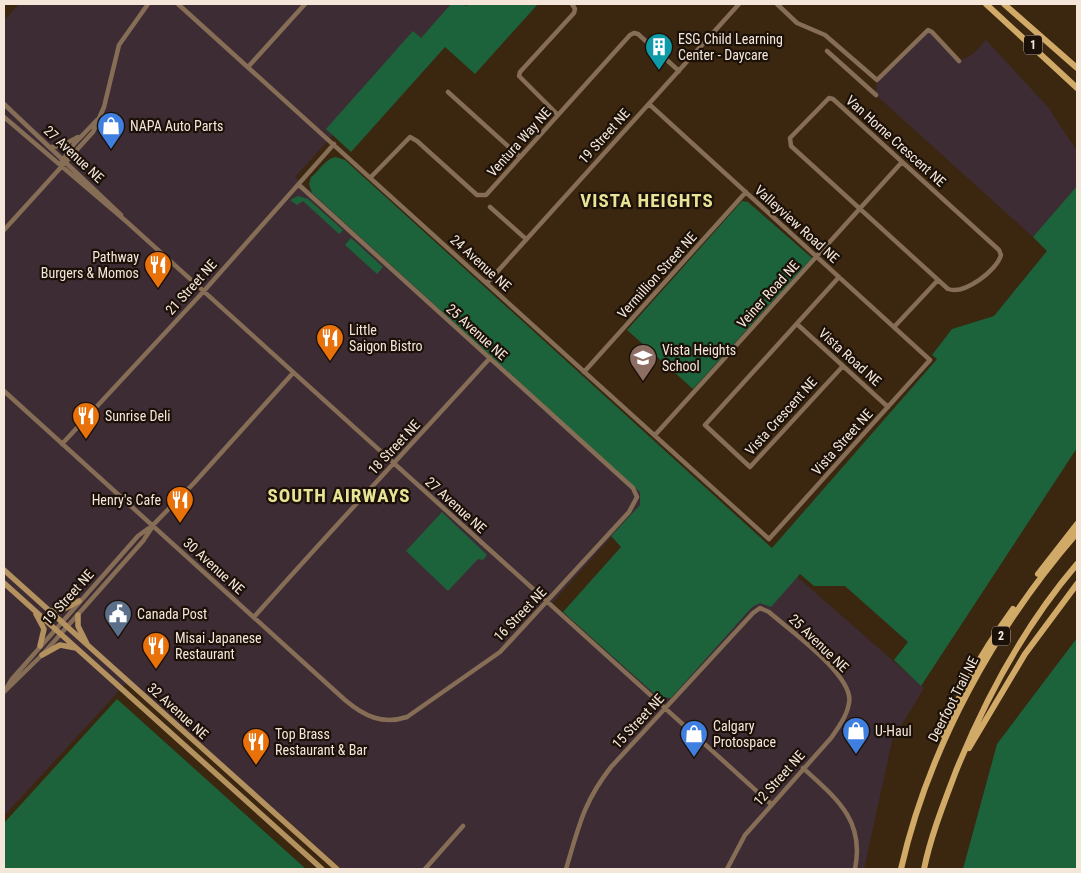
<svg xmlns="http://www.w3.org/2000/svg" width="1081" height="873" viewBox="0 0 1081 873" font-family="'Roboto Condensed',sans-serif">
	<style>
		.industrial { fill: #3e2c35 }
		.green { fill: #1c623b }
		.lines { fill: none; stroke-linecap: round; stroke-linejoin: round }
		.minor { stroke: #866d56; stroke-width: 4.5 }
		.major { stroke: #b49260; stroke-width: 5.5 }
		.highway { stroke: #d2aa67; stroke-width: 6 }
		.labels { text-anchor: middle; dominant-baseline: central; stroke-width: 4.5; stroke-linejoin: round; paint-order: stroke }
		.shield { fill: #1b1108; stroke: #b4a69b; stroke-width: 1 }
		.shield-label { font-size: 12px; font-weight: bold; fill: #f5e6da }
		.poi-label { font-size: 14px; fill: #f5e6da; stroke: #1b1108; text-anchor: start }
		.street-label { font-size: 14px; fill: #f5e6da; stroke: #1b1108 }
		.district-label { font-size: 19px; font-weight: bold; letter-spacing: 1px; fill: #e8e495; stroke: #1b1108 }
	</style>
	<rect width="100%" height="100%" fill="#3b2610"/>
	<path class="industrial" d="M19 4H452L295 177 647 497 552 603 662 700 785 566 924 688 892 741 864 869H342L129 680 4 816V21Z
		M928 30 959 61 973 54 986 40 1048 107 1077 151V186L1033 237 876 95 877 80Z"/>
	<path class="green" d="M451 4H463L466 6 469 4H538L475 74 445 47 351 152 326 129 413 31 421 38Z
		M336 157 345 160 772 548 937 359 932 355 952 329 994 316 1047 251 1033 237 1077 186V448L921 686 894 660 908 642 845 586H814L800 574 771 607 760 603 752 607 671 698 658 697 563 612 621 547 611 536 640 505V492L312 193 309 184 311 177C317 174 324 159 336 157Z
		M298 196 308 199 343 230 339 234 303 201 297 205 290 200Z
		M742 201 748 202 812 258 693 389 627 330Z
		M351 238 383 267 377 274 345 245Z
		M442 512 487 555 483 560 478 559 448 591 406 551Z
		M1077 638V869H963L997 744Z
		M117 699 306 869H4V823Z"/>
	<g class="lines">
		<path class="minor" d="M178 4 769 539 930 360 649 104
			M777 4 797 23 825 35 877 80 928 30 932 32 959 61
			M827 51 876 95
			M248 67 305 4
			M448 92 520 157
			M829 98 833 99 999 250 1001 255C997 270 965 295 948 289L791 146 790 138Z
			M4 104 121 215
			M558 115 519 76 520 72 574 13 575 9 572 4
			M4 117 127 222 771 804
			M51 147 61 146 78 137
			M62 161 74 144 97 120
			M370 178 410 137 417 141 477 195H486L630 35 634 33 638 34 679 71
			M490 207 526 239
			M4 230 93 132 104 107 119 45 148 4
			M839 277 705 425 750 467 843 366
			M487 283 739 4
			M797 324 888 407
			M894 327 938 280
			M584 372 746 192
			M4 391 345 700C364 716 382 725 407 717L500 652 629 512 637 497 633 488 299 185
			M655 435 902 162
			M62 444 203 292 334 144
			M254 617C331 530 411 445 490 358
			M6 689 12 679 138 536 153 525 194 483 293 373
			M4 692 42 655 143 541 151 529
			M803 768C836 798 865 820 855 869
			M425 869 463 826
			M566 869C579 826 583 803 611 767L753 613 760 608 769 612C788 629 855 676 849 703 847 716 838 728 831 738L745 835 727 869"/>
		<path class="major" d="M4 570 337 869
			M4 583 322 869
			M49 611 62 610 79 601
			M36 614 44 629 40 646
			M78 615V626L87 644
			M42 655 60 645 76 648"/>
		<path class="highway" d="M986 4 1077 88
			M1004 4 1077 68
			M1038 574 1077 524
			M944 736C957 693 987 645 1013 609
			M969 748 1025 654 1077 584
			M901 869C929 746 995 628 1077 533
			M924 869C931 835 944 803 956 771 986 697 1025 625 1077 564"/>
	</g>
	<defs>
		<symbol id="building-pin" viewBox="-11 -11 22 30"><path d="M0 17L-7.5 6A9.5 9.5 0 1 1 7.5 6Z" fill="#0f9aa8" stroke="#1b1108"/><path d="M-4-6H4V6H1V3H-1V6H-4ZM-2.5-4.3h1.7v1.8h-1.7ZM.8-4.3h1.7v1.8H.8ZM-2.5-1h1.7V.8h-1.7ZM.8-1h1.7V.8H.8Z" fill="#fff"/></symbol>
		<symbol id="shop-pin" viewBox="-11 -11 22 30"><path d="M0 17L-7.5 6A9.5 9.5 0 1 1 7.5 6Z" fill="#3f7fe0" stroke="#1b1108"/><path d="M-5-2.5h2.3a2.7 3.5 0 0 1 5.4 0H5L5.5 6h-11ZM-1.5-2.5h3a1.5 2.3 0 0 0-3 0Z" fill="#fff"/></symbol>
		<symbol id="restaurant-pin" viewBox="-11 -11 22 30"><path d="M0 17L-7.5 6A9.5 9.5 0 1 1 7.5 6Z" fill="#e8710a" stroke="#1b1108"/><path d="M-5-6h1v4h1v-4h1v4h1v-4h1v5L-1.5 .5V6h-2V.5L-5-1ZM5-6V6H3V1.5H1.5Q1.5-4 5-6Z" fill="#fff"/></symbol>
		<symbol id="school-pin" viewBox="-11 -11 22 30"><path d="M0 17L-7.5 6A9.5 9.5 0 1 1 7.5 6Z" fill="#8d6e63" stroke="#1b1108"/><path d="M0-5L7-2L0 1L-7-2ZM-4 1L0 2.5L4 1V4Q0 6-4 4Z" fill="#fff"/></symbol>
		<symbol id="civic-pin" viewBox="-11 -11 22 30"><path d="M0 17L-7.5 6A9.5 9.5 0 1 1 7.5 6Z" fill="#5c6f8a" stroke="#1b1108"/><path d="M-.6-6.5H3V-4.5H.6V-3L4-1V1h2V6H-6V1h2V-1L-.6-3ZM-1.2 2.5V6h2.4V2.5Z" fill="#fff"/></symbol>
	</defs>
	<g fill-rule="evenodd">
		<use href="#building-pin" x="643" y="31" width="32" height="43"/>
		<use href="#shop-pin" x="95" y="110" width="32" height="43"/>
		<use href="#restaurant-pin" x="142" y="249" width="32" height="43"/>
		<use href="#restaurant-pin" x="314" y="322" width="32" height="43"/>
		<use href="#school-pin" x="627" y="342" width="32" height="43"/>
		<use href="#restaurant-pin" x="70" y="400" width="32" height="43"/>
		<use href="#restaurant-pin" x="164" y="484" width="32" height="43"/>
		<use href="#civic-pin" x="102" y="598" width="32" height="43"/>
		<use href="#restaurant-pin" x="140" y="630" width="32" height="43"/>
		<use href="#shop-pin" x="840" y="715" width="32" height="43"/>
		<use href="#shop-pin" x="678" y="718" width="32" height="43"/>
		<use href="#restaurant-pin" x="240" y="726" width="32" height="43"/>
	</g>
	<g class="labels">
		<g class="shield">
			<rect x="1024" y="35.5" width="18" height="19" rx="4"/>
			<rect x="992" y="626.5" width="18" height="19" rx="4"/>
		</g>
		<g class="shield-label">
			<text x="1033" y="45">1</text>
			<text x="1001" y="636">2</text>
		</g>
		<g class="poi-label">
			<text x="678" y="39">ESG Child Learning<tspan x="678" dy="16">Center - Daycare</tspan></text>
			<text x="130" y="126">NAPA Auto Parts</text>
			<text x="139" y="257" text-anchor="end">Pathway<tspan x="139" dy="16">Burgers &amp; Momos</tspan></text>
			<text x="349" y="330">Little<tspan x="349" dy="16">Saigon Bistro</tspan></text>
			<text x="662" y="350">Vista Heights<tspan x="662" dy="16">School</tspan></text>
			<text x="105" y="416">Sunrise Deli</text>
			<text x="161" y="500" text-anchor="end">Henry's Cafe</text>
			<text x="137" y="614">Canada Post</text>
			<text x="175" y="638">Misai Japanese<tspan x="175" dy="16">Restaurant</tspan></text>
			<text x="713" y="726">Calgary<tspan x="713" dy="16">Protospace</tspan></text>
			<text x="875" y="731">U-Haul</text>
			<text x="275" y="734">Top Brass<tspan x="275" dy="16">Restaurant &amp; Bar</tspan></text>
		</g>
		<g class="street-label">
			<text transform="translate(604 136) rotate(-48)">19 Street NE</text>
			<text transform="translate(896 141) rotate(42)">Van Horne Crescent NE</text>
			<text transform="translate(519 142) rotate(-48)">Ventura Way NE</text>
			<text transform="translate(74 154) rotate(43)">27 Avenue NE</text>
			<text transform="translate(797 224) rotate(42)">Valleyview Road NE</text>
			<text transform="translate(481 263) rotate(42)">24 Avenue NE</text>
			<text transform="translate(657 275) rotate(-48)">Vermillion Street NE</text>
			<text transform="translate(191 287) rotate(-48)">21 Street NE</text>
			<text transform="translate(768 294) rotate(-48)">Veiner Road NE</text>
			<text transform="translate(477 332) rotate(42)">25 Avenue NE</text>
			<text transform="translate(850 357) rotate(42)">Vista Road NE</text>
			<text transform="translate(781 416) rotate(-48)">Vista Crescent NE</text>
			<text transform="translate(842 442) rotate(-48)">Vista Street NE</text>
			<text transform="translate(394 447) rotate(-47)">18 Street NE</text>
			<text transform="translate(456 505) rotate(42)">27 Avenue NE</text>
			<text transform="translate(214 566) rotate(42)">30 Avenue NE</text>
			<text transform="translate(68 597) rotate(-48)">19 Street NE</text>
			<text transform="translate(520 614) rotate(-46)">16 Street NE</text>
			<text transform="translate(819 643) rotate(44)">25 Avenue NE</text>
			<text transform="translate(953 699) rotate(-63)">Deerfoot Trail NE</text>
			<text transform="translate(178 711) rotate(42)">32 Avenue NE</text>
			<text transform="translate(638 721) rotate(-47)">15 Street NE</text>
			<text transform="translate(779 778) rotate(-48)">12 Street NE</text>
		</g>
		<g class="district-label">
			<text x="647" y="200">VISTA HEIGHTS</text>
			<text x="339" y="495">SOUTH AIRWAYS</text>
		</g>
	</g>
	<rect width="1081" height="873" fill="none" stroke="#f5e6da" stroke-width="10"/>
</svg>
